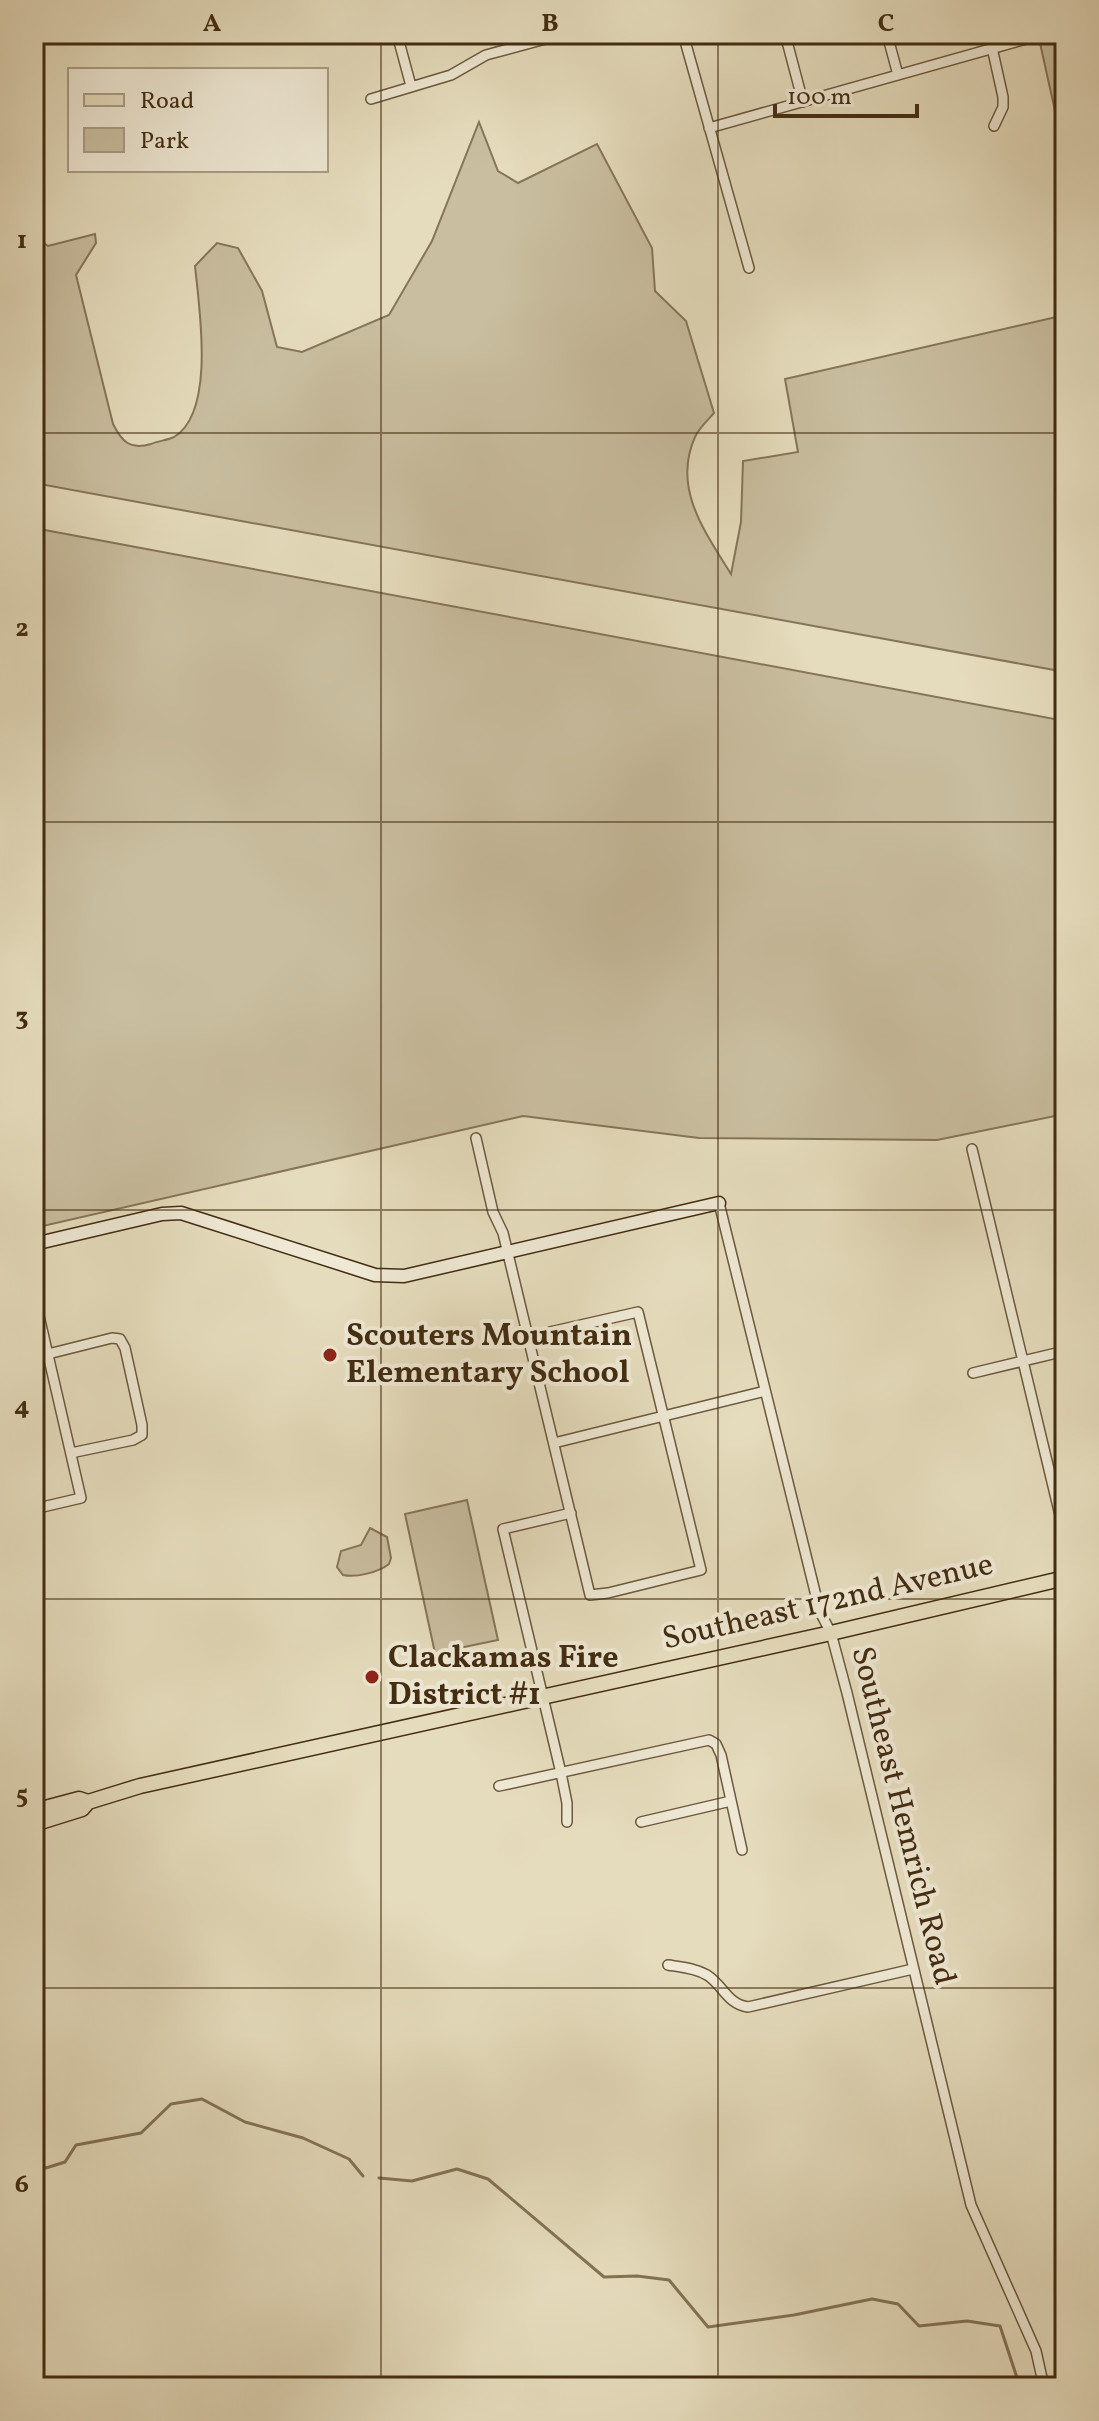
<svg xmlns="http://www.w3.org/2000/svg" width="1099" height="2421" viewBox="0 0 1099 2421" font-family="Vollkorn,serif">
	<style>
		.green { fill: #c9bea0; stroke: #867558; stroke-width: 2 }
		.lines { fill: none; stroke-linecap: round; stroke-linejoin: round }
		.stream { stroke: #837255; stroke-width: 3 }
		.street-casing { stroke: #6c583c; stroke-width: 12 }
		.secondary-casing { stroke: #432c11; stroke-width: 15 }
		.primary-casing { stroke: #432c11; stroke-width: 17 }
		.street { stroke: #eee8d4; stroke-width: 9 }
		.secondary { stroke: #eee8d4; stroke-width: 12 }
		.primary { stroke: #e5dcbd; stroke-width: 14 }
		.grid { fill: none; stroke: #432c11; stroke-width: 2; stroke-opacity: 0.55 }
		.poi-dot { fill: #8f2418; stroke: #eee8d4; stroke-width: 3 }
		.labels { text-anchor: middle; dominant-baseline: central; stroke-width: 8; stroke-linejoin: round; paint-order: stroke }
		.poi-label { font-size: 32px; font-weight: bold; fill: #432c11; stroke: #eee8d4; text-anchor: start }
		.street-label { font-size: 32px; fill: #432c11; stroke: #eee8d4 }
		.neatline { fill: none; stroke: #432c11; stroke-width: 3 }
		.grid-label { font-size: 26px; text-anchor: middle; font-weight: bold; fill: #432c11 }
	</style>
	<rect width="100%" height="100%" fill="#e5dcbd"/>
	<filter id="stains"><feTurbulence type="fractalNoise" baseFrequency=".0025" numOctaves="4"/><feColorMatrix values="0 0 0 0 .2 0 0 0 0 .09 0 0 0 0 .02 0 0 0 .5 -.17"/></filter>
	<radialGradient id="worn" r=".72"><stop offset=".6" stop-color="#630" stop-opacity="0"/><stop offset="1" stop-color="#630" stop-opacity=".3"/></radialGradient>
	<path class="green" d="M1038 34H1065V156Z
		M479 122 498 171 518 183 597 144 652 248 655 291 686 321 714 413C708 420 699 428 695 437 672 488 705 532 731 574L741 522 743 461 798 452 785 379 1065 315V672L34 483V236L48 246 95 234 96 243 76 275 113 424C122 442 130 450 151 444 158 441 168 440 174 437 216 412 199 307 195 266L217 243 238 248 262 291 277 347 302 352 389 315 432 241Z
		M34 528 1065 721V1114L937 1140 699 1138 523 1116 43 1226 34 1219Z
		M467 1500 498 1640 435 1653 405 1514Z
		M370 1528 387 1537 391 1558 389 1564C379 1572 356 1578 343 1575L337 1567 341 1551 361 1545Z"/>
	<g class="lines">
		<path class="stream" d="M34 2162 46 2168 65 2162 76 2145 141 2133 171 2104 202 2099 245 2122 303 2138 349 2159 363 2176
			M379 2178 412 2181 457 2169 488 2179 604 2277 637 2276 669 2280 708 2327 794 2315 872 2299 898 2304 919 2326 967 2321 1000 2326 1020 2387"/>
		<defs>
			<path id="street" d="M397 34 411 86
				M508 34 511 48
				M683 34 749 268
				M785 34 803 102
				M887 34 898 75
				M989 34 1003 97V107L994 126
				M371 99 451 75 486 55 564 34
				M709 128 1033 37
				M476 1138 493 1212 503 1233 590 1595 608 1593 701 1570 638 1312 528 1337
				M972 1149 1065 1536
				M719 1203 820 1612 831 1633 847 1693 971 2205 1036 2351 1044 2387
				M34 1294 81 1498 34 1509
				M48 1354 112 1338 120 1339 125 1348 142 1425V1435L133 1440 71 1453
				M973 1373 1065 1351
				M554 1443 765 1391
				M499 1786 709 1740 716 1744 721 1755 742 1850
				M567 1822V1803L561 1773 503 1529 571 1513
				M641 1822 731 1801
				M668 1965C681 1967 695 1968 707 1975 723 1985 727 2004 748 2007L913 1969"/>
			<path id="secondary" d="M34 1244 162 1214 181 1213 375 1275 404 1276 719 1203"/>
			<path id="primary" d="M34 1811 79 1799 88 1802
				M34 1824 82 1809 88 1802 140 1786 831 1633 1065 1578"/>
		</defs>
		<use href="#street" class="street-casing"/>
		<use href="#secondary" class="secondary-casing"/>
		<use href="#primary" class="primary-casing"/>
		<use href="#street" class="street"/>
		<use href="#secondary" class="secondary"/>
		<use href="#primary" class="primary"/>
	</g>
	<path class="grid" d="M381 34V2387M718 34V2387M34 433H1065M34 822H1065M34 1210H1065M34 1599H1065M34 1988H1065"/>
	<g class="poi-dot">
		<circle cx="330" cy="1355" r="8"/>
		<circle cx="372" cy="1677" r="8"/>
	</g>
	<g class="labels">
		<g class="poi-label">
			<text x="346" y="1337">Scouters Mountain<tspan x="346" dy="37">Elementary School</tspan></text>
			<text x="388" y="1659">Clackamas Fire<tspan x="388" dy="37">District #1</tspan></text>
		</g>
		<g class="street-label">
			<text transform="translate(828 1603) rotate(-13)">Southeast 172nd Avenue</text>
			<text transform="translate(902 1816) rotate(76)">Southeast Hemrich Road</text>
		</g>
	</g>
	<rect width="1099" height="2421" fill="none" stroke="#e5dcbd" stroke-width="88"/>
	<rect x="68" y="68" width="260" height="104" fill="#eee8d4" stroke="#aa9d86" stroke-width="2"/>
	<rect x="84" y="94" width="40" height="12" fill="#e5dcbd" stroke="#aa9d86" stroke-width="2"/>
	<text x="140" y="108" font-size="24" fill="#432c11">Road</text>
	<rect x="84" y="128" width="40" height="24" fill="#c9bea0" stroke="#aa9d86" stroke-width="2"/>
	<text x="140" y="148" font-size="24" fill="#432c11">Park</text>
	<path d="M775 104v12h142v-12" fill="none" stroke="#432c11" stroke-width="4"/>
	<text x="787" y="104" font-size="24" fill="#432c11" stroke="#eee8d4" stroke-width="6" paint-order="stroke">100 m</text>
	<rect x="44" y="44" width="1011" height="2333" class="neatline"/>
	<g class="grid-label">
		<text x="212" y="31">A</text>
		<text x="550" y="31">B</text>
		<text x="886" y="31">C</text>
		<text x="22" y="248">1</text>
		<text x="22" y="636">2</text>
		<text x="22" y="1025">3</text>
		<text x="22" y="1414">4</text>
		<text x="22" y="1803">5</text>
		<text x="22" y="2192">6</text>
	</g>
	<rect width="100%" height="100%" filter="url(#stains)"/>
	<rect width="100%" height="100%" fill="url(#worn)"/>
</svg>
